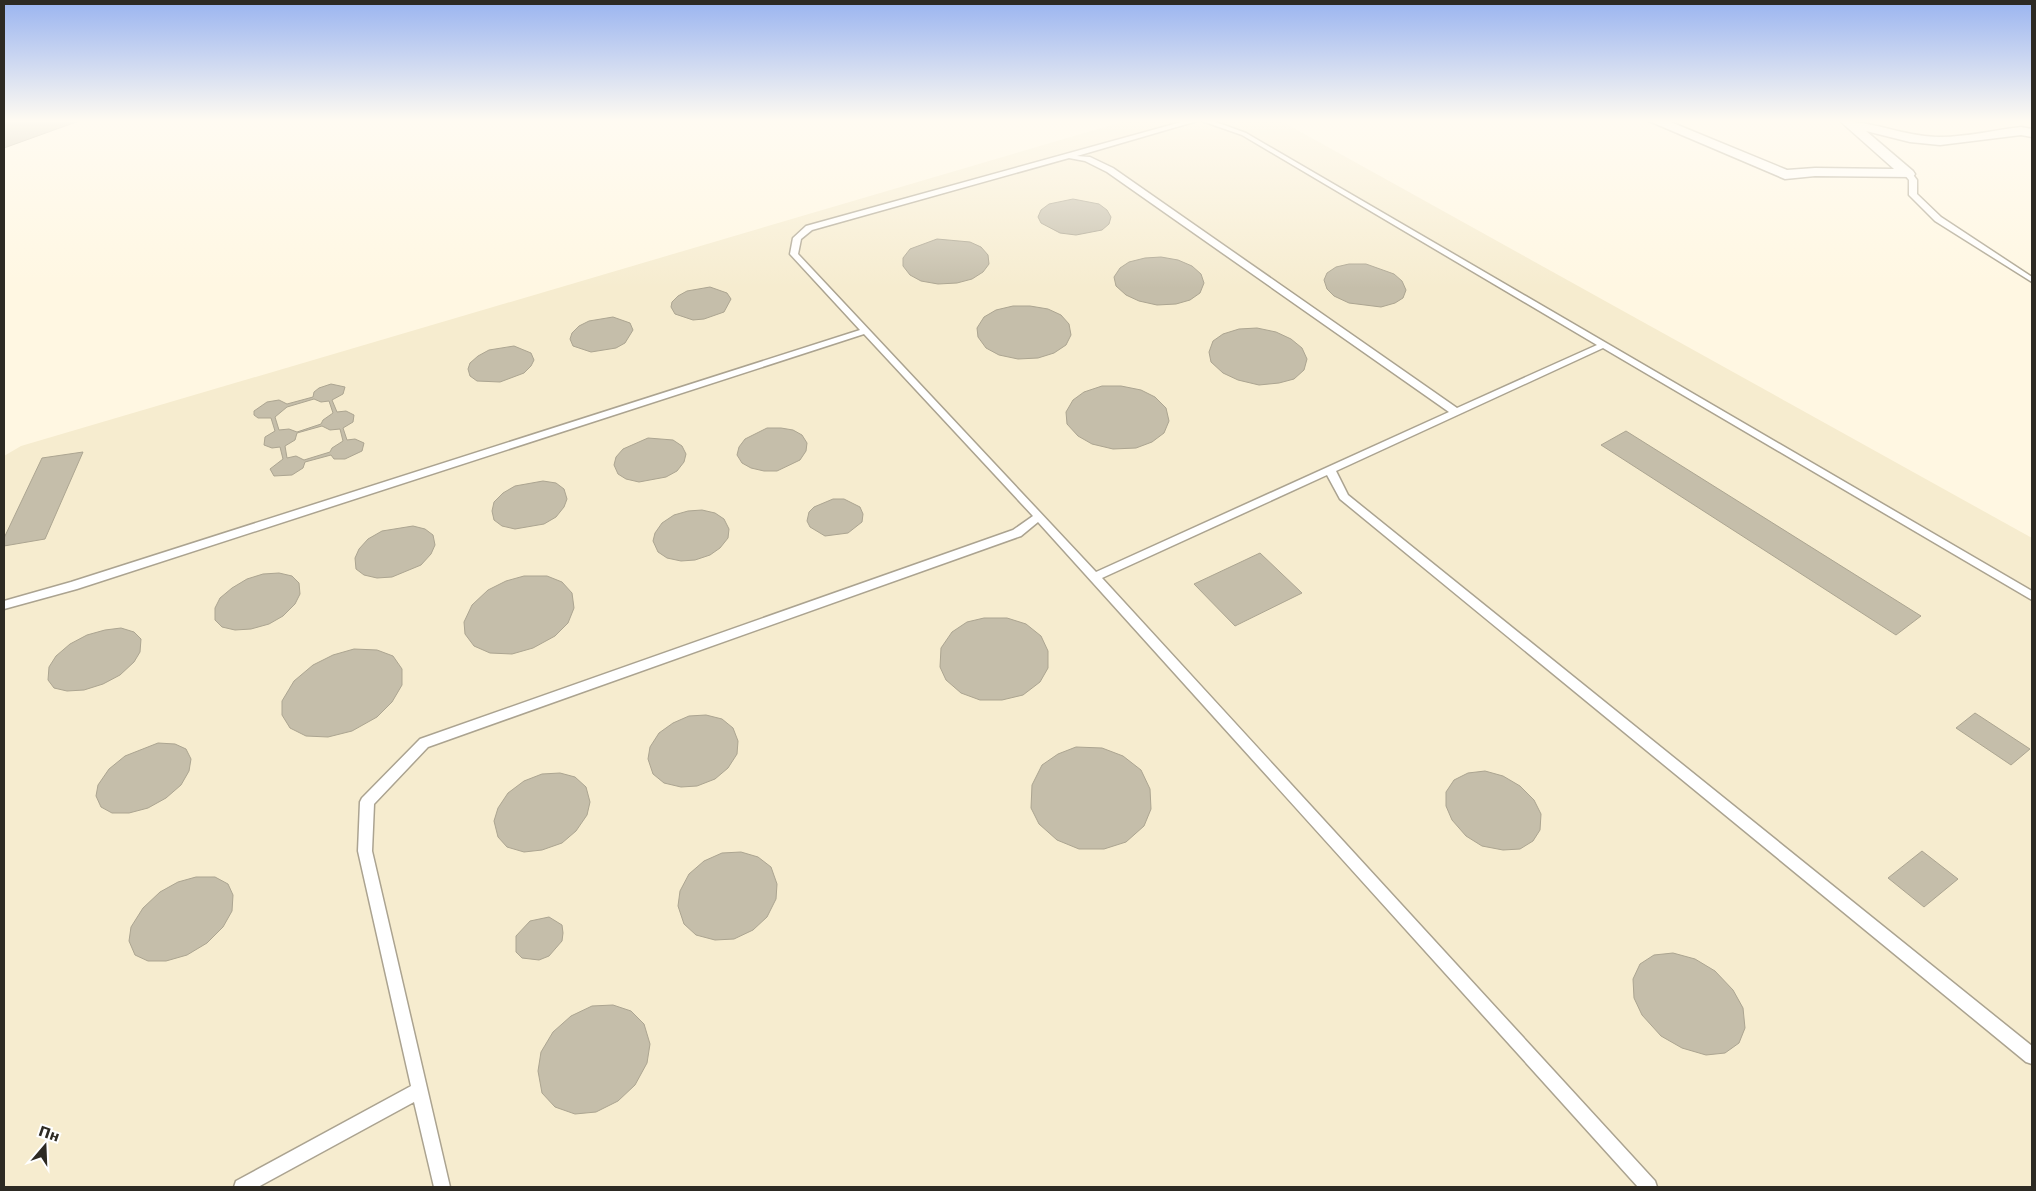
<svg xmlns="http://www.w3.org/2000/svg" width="2036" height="1191" viewBox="0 0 2036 1191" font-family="'DejaVu Sans',sans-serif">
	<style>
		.built { fill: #f6eccf }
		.building { fill: #c5beaa; stroke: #aca591; fill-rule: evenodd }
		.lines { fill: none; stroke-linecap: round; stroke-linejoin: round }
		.lane-casing { stroke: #aba390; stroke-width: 3 }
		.street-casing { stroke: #aba390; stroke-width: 3 }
		.lane { fill: #fff; fill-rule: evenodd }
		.street { fill: #fff; fill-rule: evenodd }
	</style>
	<rect width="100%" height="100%" fill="#fff7e2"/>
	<path class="built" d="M1125 121H1281L2032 538V1187H4V456L21 446Z"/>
	<path class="building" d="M4 121H79L4 148Z
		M1073 199 1099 204 1107 210 1111 217 1109 224 1102 230 1076 235 1060 233 1041 223 1038 217 1041 210 1049 204Z
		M937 239 970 242 981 247 988 255 989 264 983 272 972 279 957 283 938 284 921 281 910 275 903 266V258L910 249Z
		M1161 257 1178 260 1192 266 1201 274 1204 283 1200 293 1190 300 1176 304 1157 305 1139 301 1126 295 1116 286 1114 277 1120 268 1129 262 1145 258Z
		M1349 264H1366L1394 274 1402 281 1406 290 1403 298 1395 303 1381 307 1349 303 1334 296 1327 289 1324 280 1327 273 1336 267Z
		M710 287 727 293 731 299 724 312 704 319 693 320 675 314 671 307 672 302 678 296 687 291Z
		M1013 306H1030L1048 309 1061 315 1069 324 1071 335 1066 345 1054 353 1038 358 1018 359 999 355 986 348 978 337 977 328 984 317 996 310Z
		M613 317 630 323 633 330 625 343 616 348 591 352 573 346 570 339 572 333 579 326 589 321Z
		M1257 328 1276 332 1291 339 1302 348 1307 359 1304 370 1294 379 1279 383 1259 385 1238 380 1223 373 1211 362 1209 352 1213 341 1223 334 1239 329Z
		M514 346 531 353 534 360 531 366 524 373 500 382 477 381 470 376 468 369 470 363 478 356 489 350Z
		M331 384 345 387 343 394 332 400 337 412 346 411 354 415 353 422 343 428 347 440 355 439 364 443 362 451 345 459H334L331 455 305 462 303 468 292 475 274 476 270 469 283 459 280 447 272 448 264 445 265 437 275 431 271 418H258L254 415V411L267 402 279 400 287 404 313 397 314 392 319 388ZM314 399 321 402 329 401 333 413 323 420 321 424 297 432 289 429 279 430 275 417 287 407ZM322 426 330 430 340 429 343 441 332 448 330 452 304 460 296 456 287 458 285 446 295 440 297 433Z
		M1102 386H1121L1141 390 1155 397 1166 408 1169 421 1164 433 1152 442 1136 448 1113 449 1092 444 1078 436 1067 424 1066 412 1073 400 1084 392Z
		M767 428H781L793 430 802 435 807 443 806 451 800 460 777 471H764L751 468 742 463 737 455 739 447 745 439Z
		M1626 431 1921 616 1896 635 1601 445Z
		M648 438 673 440 682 446 686 454 684 462 677 471 666 477 639 482 626 479 618 474 614 465 616 457 623 449Z
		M83 452 45 539 4 546V538L42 458Z
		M543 481 556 483 564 489 567 499 564 507 556 517 544 524 515 529 502 526 494 520 492 511 494 502 503 493 515 486Z
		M833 499H844L860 507 863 514 862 522 848 533 825 536 810 527 807 521 809 512 814 507Z
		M702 510 715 513 724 519 729 529 728 538 720 548 710 555 695 560 681 561 667 558 658 552 653 541 655 533 662 523 674 515 688 511Z
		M413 526 425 529 433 535 435 545 431 554 421 565 392 577 377 578 364 575 356 569 355 558 359 549 368 539 382 531Z
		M1260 553 1302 593 1235 626 1194 584Z
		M279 573 292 576 299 583 300 594 295 604 283 616 269 624 251 629 235 630 222 627 215 620V608L220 598 232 588 247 579 263 574Z
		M524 576H547L562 582 572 593 574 608 568 623 555 636 533 648 512 654 490 653 474 646 465 634 464 622 472 605 488 590 506 581Z
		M984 618H1007L1026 624 1041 636 1048 651V668L1040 682 1023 695 1002 700H980L961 693 946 680 940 667 941 648 952 632 967 622Z
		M121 628 134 632 141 639 140 652 134 662 120 675 103 684 84 690 67 691 54 688 48 680 49 667 56 656 70 644 87 635 105 630Z
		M354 649 377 650 393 656 402 669V685L392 702 377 717 352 731 328 737 306 736 290 728 282 715V701L294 681 313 665 333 655Z
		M1975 713 2030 749 2011 765 1956 728Z
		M706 715 722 719 733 728 738 741 737 754 728 768 715 779 697 786 681 787 664 783 653 774 648 759 650 747 659 733 673 723 689 716Z
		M158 743 175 744 186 749 191 759 189 771 181 785 166 798 148 808 129 813H112L101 807 96 796 98 785 109 769 125 756Z
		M1076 747 1102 748 1123 756 1141 770 1150 789 1151 809 1144 826 1126 842 1104 849H1079L1057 840 1039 824 1031 808 1032 785 1042 765 1058 754Z
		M1485 771 1503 776 1520 786 1534 800 1541 814 1540 830 1533 841 1520 849 1503 850 1482 846 1466 836 1452 820 1446 806V792L1454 780 1468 773Z
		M560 773 575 777 586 787 590 802 587 815 576 831 562 843 542 850 524 852 507 847 498 837 494 821 498 808 508 793 524 781 542 774Z
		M1922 851 1958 879 1924 907 1888 878Z
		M741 852 758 857 771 867 777 884 776 899 767 917 753 930 734 939 715 940 696 935 684 924 678 906 680 891 689 874 704 861 722 853Z
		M196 877H215L228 884 233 895 232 911 223 927 207 943 187 955 166 961H148L135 955 129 941 131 927 143 908 160 892 178 882Z
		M549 917 562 925 563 933 562 941 549 956 539 960 522 958 516 952V936L530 921Z
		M1673 953 1695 959 1715 971 1733 990 1743 1008 1745 1028 1739 1043 1725 1053 1706 1055 1682 1048 1661 1036 1642 1015 1634 998 1633 979 1640 964 1654 955Z
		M613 1005 631 1011 644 1024 650 1044 647 1063 635 1085 618 1101 596 1112 575 1114 555 1107 542 1093 538 1071 541 1052 553 1032 571 1016 592 1006Z"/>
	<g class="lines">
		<defs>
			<path id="lane" d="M1185 121H1197L1077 156 1090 157 1113 168 1457 408 1597 345 1242 135 1202 121H1213L1246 133 2032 591V600L1603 348 1336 471 1348 495 2032 1046V1064L2026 1062 1340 499 1327 475 1102 578 1655 1181 1657 1187H1638L1038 522 1021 536 428 747 374 804 372 851 450 1187H434L414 1102 258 1187H234L236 1181 411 1086 358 851 360 802 362 798 420 739 1013 530 1033 516 864 334 77 589 4 609V601L71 582 860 330 790 254 793 238 806 226ZM1069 158 1085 161 1107 172 1449 412 1096 572 798 254 801 239 812 230Z
				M1905 172H1911L1917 180V194L1941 217 2032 277V282L1935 221 1909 195V180L1904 174Z"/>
			<path id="street" d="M1649 121H1668L1787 170 1815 168 1894 169 1840 121C1874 121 1905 137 1940 137 1966 137 1995 130 2021 127L2032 129V137L2021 135 1940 145 1910 142 1866 131 1913 171 1915 174 1913 177 1815 176 1785 179Z"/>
		</defs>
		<use href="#lane" class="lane-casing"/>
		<use href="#street" class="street-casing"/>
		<use href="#lane" class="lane"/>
		<use href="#street" class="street"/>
	</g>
	<linearGradient id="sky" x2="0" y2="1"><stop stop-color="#9ab4f0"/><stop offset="0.42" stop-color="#fffbf2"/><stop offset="1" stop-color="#fffbf2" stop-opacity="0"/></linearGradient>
	<rect width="2036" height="288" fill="url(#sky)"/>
	<rect width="2036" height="1191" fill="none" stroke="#2d2a23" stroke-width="10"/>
	<g transform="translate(45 1146) rotate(19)" stroke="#ffffff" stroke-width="4" paint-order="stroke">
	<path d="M0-4L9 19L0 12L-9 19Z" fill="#2d2a23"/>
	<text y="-8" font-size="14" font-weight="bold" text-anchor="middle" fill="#2d2a23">Пн</text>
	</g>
</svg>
